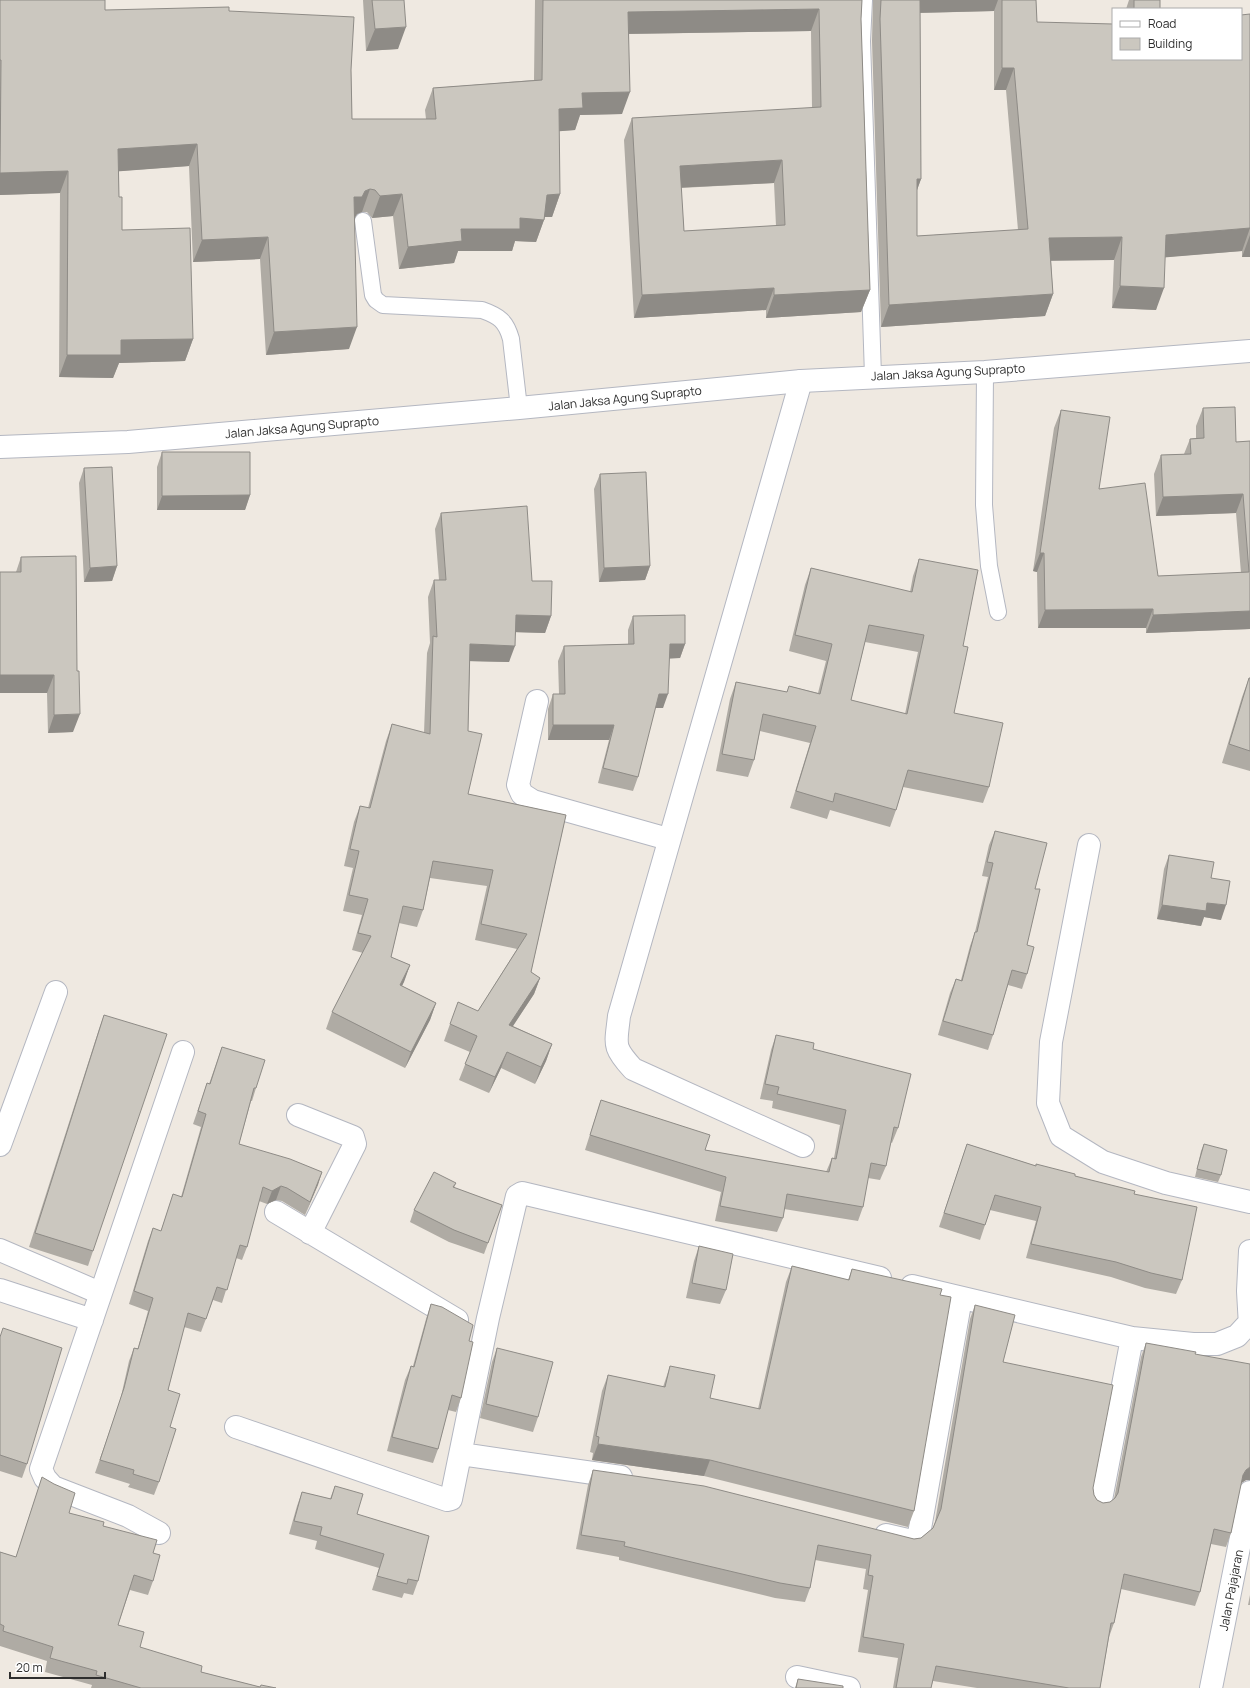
<svg xmlns="http://www.w3.org/2000/svg" width="1250" height="1688" viewBox="0 0 1250 1688" font-family="Manrope,sans-serif">
	<style>
		.lines { fill: none; stroke-linecap: round; stroke-linejoin: round }
		.service-casing { stroke: #b4b7c1; stroke-width: 18 }
		.minor-casing { stroke: #b4b7c1; stroke-width: 24 }
		.secondary-casing { stroke: #b4b7c1; stroke-width: 24 }
		.service { stroke: #fff; stroke-width: 16 }
		.minor { stroke: #fff; stroke-width: 22 }
		.secondary { stroke: #fff; stroke-width: 22 }
		.wall { fill: #afaba4; fill-rule: evenodd }
		.shaded-wall { fill: #8e8b86 }
		.building { fill: #cbc7bf; stroke: #8e8b86; fill-rule: evenodd }
		.labels { text-anchor: middle; dominant-baseline: central; stroke-width: 4; stroke-linejoin: round; paint-order: stroke }
		.street-label { font-size: 12px; fill: #2e2e2e; stroke: #fff }
	</style>
	<rect width="100%" height="100%" fill="#efe9e1"/>
	<g class="lines">
		<defs>
			<path id="service" d="M864 0 862 41 873 376
				M363 221 373 295 376 300 383 305 482 310C499 316 506 321 511 339L519 408
				M985 372 984 505 989 566 998 612"/>
			<path id="minor" d="M801 381 619 1016C616 1045 612 1046 633 1069L803 1146
				M537 701 518 785 522 794 533 801 668 839
				M1089 845 1051 1042 1048 1103 1061 1136 1103 1162 1166 1183 1250 1202
				M298 1115 353 1137 355 1144 310 1233
				M0 1145 56 992
				M276 1212 457 1320
				M0 1250 100 1293
				M1250 1251 1248 1291 1250 1326
				M912 1286 1132 1338 1193 1344H1217L1237 1336 1249 1323
				M0 1290 92 1320
				M236 1427 447 1500 451 1499 488 1318 517 1196 522 1193 880 1278
				M461 1454 621 1477
				M1100 1505 1132 1338
				M159 1533 128 1516 53 1487 45 1478 41 1469 183 1052
				M886 1535 912 1541 919 1534 961 1298
				M797 1677 849 1688
				M1211 1688 1250 1492"/>
			<path id="secondary" d="M0 447 128 442 519 408 801 381 985 372 1250 351"/>
		</defs>
		<use href="#service" class="service-casing"/>
		<use href="#minor" class="minor-casing"/>
		<use href="#secondary" class="secondary-casing"/>
		<use href="#service" class="service"/>
		<use href="#minor" class="minor"/>
		<use href="#secondary" class="secondary"/>
	</g>
	<path class="wall" d="M0 0 105 10 229 11 351 70 352 119H426L425 110 433 88 534 80 535 0H862L861 19 870 290 861 312 766 318V310L634 318 624 140 632 118 812 108 811 31 629 34 622 114 580 115 575 130 559 131 560 194 552 217H545L536 242 515 241 512 251H458L454 263 399 269 393 216 372 218 367 212H362L357 214 355 218 349 349 266 355 260 259 193 262 189 166 119 171V197L122 230 193 339 185 361 119 363 113 378 59 377 60 193 0 195ZM774 183 776 226 684 231 681 188Z
		M363 0H404L398 49 366 51Z
		M873 0H1036L1037 22 1241 59 1250 14V257H1242V251L1165 257 1156 310 1112 308 1114 260H1051L1053 294 1045 316 881 327 872 41ZM994 11V90H1006L1018 230 917 236V190L921 179 920 13Z
		M1129 0H1160V9H1126Z
		M1203 408 1236 442 1250 441V629L1146 633V628H1038L1037 572 1033 571 1054 428 1061 410 1099 489 1158 576 1241 573 1236 513 1156 516 1154 474 1161 455 1184 454 1190 439 1196 438V426Z
		M162 452 250 495 245 510H157V467Z
		M84 468 117 566 112 581 84 582 79 483Z
		M600 474 650 566 645 580 599 582 594 489Z
		M441 513 532 581 551 616 545 633 516 632 509 662 470 661 468 731V794L566 815 531 972 540 978 534 994 513 1026 552 1044 546 1061 535 1084 501 1068 489 1093 459 1080 470 1052 444 1041 450 1024 478 1011 517 949 475 940 487 886 430 878 423 910 417 927 399 923 391 957 410 965 402 986 436 1003 430 1020 405 1068 326 1029 332 1012 363 953 352 950 362 915 343 911 353 868 344 866 354 822 360 806 368 808 386 741 392 724 424 733 427 653 430 643 428 597 434 580H439L435 529Z
		M21 557 73 732 48 733 47 693H0L16 572Z
		M919 559 963 646 954 713 989 787 983 803 903 787 896 810 890 827 830 810 827 819 790 808 810 743 760 731 754 760 748 777 716 771 730 699 736 682 787 692 789 686 818 693 826 661 789 651 805 585 811 568 910 592 913 576ZM865 642 918 652 905 714 851 700Z
		M633 616 685 644 680 658H669L663 708H655L638 777 633 791 598 783 609 740H548V709L553 694H559L558 661 564 646 628 644V630Z
		M1249 678H1250V771L1222 763 1242 697Z
		M995 831 1035 889 1027 945V974L1022 989 1008 985 993 1035 988 1050 938 1035 950 993 956 979 961 980 970 946 975 932 988 877 982 876 989 845Z
		M1169 855 1211 878 1221 920 1204 917 1201 926 1157 919 1164 869Z
		M104 1015 93 1251 88 1266 29 1247 99 1029Z
		M776 1035 813 1049 898 1128 892 1143 890 1142 886 1166 880 1180 868 1178 863 1207 858 1221 784 1209 783 1218 777 1232 715 1221 721 1192 585 1150 601 1100 705 1150 826 1172 832 1158H834L840 1125 772 1108 773 1101 760 1099 771 1050Z
		M222 1047 256 1088 252 1101H251L239 1144 322 1172 305 1215 282 1201 276 1200 267 1204 259 1201 247 1247 242 1260 236 1258 222 1303 213 1300 201 1332 184 1327 168 1390 170 1427 159 1482 154 1495 128 1487 130 1484 95 1473 120 1401 129 1361 134 1348H138L148 1311 129 1304 148 1241 153 1228 161 1231 173 1194 181 1197 201 1127 193 1124 207 1083 209 1084Z
		M967 1144 1036 1166 1075 1176 1134 1194 1182 1280 1176 1294 1145 1288 1111 1277 1026 1258 1036 1221 990 1210 980 1240 939 1227Z
		M1204 1144 1221 1175 1218 1182 1195 1177 1201 1151Z
		M456 1183 454 1188 502 1205 484 1254 449 1242 410 1222 414 1210Z
		M699 1246 726 1290 720 1304 686 1298 694 1261Z
		M792 1266 848 1280 852 1269 940 1295 914 1511 908 1527 704 1476 592 1460 593 1453 590 1452 602 1391 608 1375 663 1387 670 1366 710 1398 758 1409 786 1282Z
		M431 1304 469 1341 461 1398 456 1412 448 1410 438 1449 433 1463 387 1451 405 1380 411 1366H413L426 1319Z
		M975 1305 1003 1362 1093 1488 1094 1495 1097 1500 1103 1503 1110 1502 1114 1499 1141 1357 1146 1343 1195 1354 1246 1480 1241 1483 1231 1533 1226 1547 1211 1544 1200 1592 1195 1606 1121 1589 1114 1623 1109 1637 1100 1688H977L933 1681 931 1688H893L898 1658 858 1652 868 1590 863 1589 866 1569 815 1560 810 1588 805 1602 775 1598 619 1560V1557L576 1549 588 1485 593 1470 914 1539 921 1538 933 1528 935 1522 970 1319Z
		M0 1337 27 1464 22 1478 0 1471Z
		M497 1348 538 1417 533 1432 480 1418 492 1362Z
		M42 1477 69 1513 103 1526 153 1553V1581L148 1595 130 1590 118 1625 140 1647 201 1672 260 1687 276 1688H91L92 1685 45 1672 47 1661 0 1646V1552L16 1557Z
		M335 1486 357 1514 418 1581 413 1595 404 1593 402 1598 372 1590 379 1568 315 1549 317 1541 289 1534 297 1506 302 1492 330 1499Z
		M1250 1595V1605H1248Z
		M798 1679 843 1688H795Z"/>
	<path class="shaded-wall" d="M916 0H998L994 11 912 13Z
		M819 9 811 31 620 34 628 12Z
		M406 27 398 49 366 51 375 29Z
		M1002 68H1014L1006 90H994Z
		M630 92 622 114 580 115 575 130 550 132 559 109 582 93Z
		M197 144 189 166 110 172 118 149Z
		M782 160 774 183 672 188 680 166Z
		M68 171 60 193 0 195V173Z
		M917 179H921L913 201Z
		M370 189 362 212 357 214 354 219V197Z
		M402 194 393 216 372 218 380 196Z
		M560 194 552 217H538L547 195Z
		M520 218 544 220 536 242 515 241 512 251H458L454 263 399 269 408 247 461 229Z
		M1250 228 1242 251 1158 258 1166 235Z
		M1250 235V257H1242Z
		M268 237 260 259 193 262 202 240Z
		M1122 237 1114 260 1041 261 1049 238Z
		M1120 286 1164 288 1156 310 1112 308Z
		M774 288 766 310 634 318 642 295Z
		M870 290 861 312 766 318 774 295Z
		M1053 294 1045 316 881 327 889 305Z
		M357 327 349 349 266 355 274 332Z
		M193 339 185 361 119 363 113 378 59 377 67 355 121 340Z
		M1243 494 1236 513 1156 516 1163 497Z
		M250 495 245 510H157L162 496Z
		M1040 553H1044L1037 572 1033 571Z
		M117 566 112 581 84 582 90 568Z
		M650 566 645 580 599 582 604 568Z
		M1153 609 1146 628H1038L1045 610Z
		M1250 611V629L1146 633 1153 615Z
		M516 615 551 616 545 633 510 632Z
		M470 644 515 646 509 662 464 661Z
		M670 644H685L680 658 664 659Z
		M0 675H54L47 693H0Z
		M659 694H668L663 708H654Z
		M80 714 73 732 48 733 54 715Z
		M553 725H614L609 740H548Z
		M1207 903 1226 905 1221 920 1204 917 1201 926 1157 919 1162 905Z
		M410 965 404 982 394 1001 400 985Z
		M540 978 534 994 503 1041 509 1025Z
		M436 1003 430 1020 405 1068 411 1052Z
		M552 1044 546 1061 535 1084 541 1067Z
		M507 1052 501 1068 489 1093 495 1077Z
		M322 1172 318 1185 305 1215 310 1202Z
		M281 1186 276 1200 267 1204 272 1191Z
		M598 1444 710 1460 704 1476 592 1460Z
		M1250 1467V1480H1246L1240 1484 1243 1475 1246 1470Z"/>
	<path class="building" d="M0 0H105V10L229 7V11L354 17 351 70 352 119H436L433 88 542 80 543 0H862L861 19 870 290 774 295V288L642 295 632 118 821 107 819 9 628 12 630 92 582 93 583 108 559 109 560 194 547 195 544 220 520 218V229H461L462 241 408 247 402 194 380 196 375 190 370 189 365 191 362 197H354L357 327 274 332 268 237 202 240 197 144 118 149 119 197H122V230L190 228 193 339 121 340V355H67L68 171 0 173 1 60H0ZM782 160 785 225 684 231 680 166Z
		M372 0H404L406 27 375 29Z
		M881 0H920L921 179H917V236L1028 229 1014 68H1002V0H1036L1037 22 1113 24V59H1241V15L1250 14V228L1166 235 1164 288 1120 286 1122 237 1049 238 1053 294 889 305 880 19Z
		M1134 0H1160V9H1134Z
		M1235 407 1236 442 1250 441V611L1153 615V609L1045 610 1044 553H1040L1061 410 1110 417 1099 489 1145 483 1158 576 1249 572 1243 494 1163 497 1161 455 1191 454 1190 439 1204 438 1203 408Z
		M162 452H250V495L162 496Z
		M112 467 117 566 90 568 84 468Z
		M646 472 650 566 604 568 600 474Z
		M527 506 532 581H552L551 616 516 615 515 646 470 644 468 731 482 734 468 794 566 815 531 972 540 978 509 1025 552 1044 541 1067 507 1052 495 1077 465 1064 477 1036 450 1024 458 1002 478 1011 527 934 481 924 493 870 433 861 423 910 403 906 391 957 410 965 400 985 436 1003 411 1052 332 1012 371 936 358 933 368 899 349 895 359 851 350 849 360 806 370 808 392 724 430 734 433 636 437 637 434 580H446L441 513Z
		M76 556 77 671H79L80 714 54 715V675H0V572H21V557Z
		M919 559 978 570 963 646 968 647 954 713 1003 723 989 787 908 770 896 810 835 793 833 802 796 791 816 726 763 714 754 760 722 754 736 682 787 692 789 686 820 694 832 644 795 635 811 568 912 592ZM869 625 924 635 907 714 851 700Z
		M685 615V644H670L668 694H659L638 777 603 768 614 725H553V694H565L564 646 634 644 633 616Z
		M1249 678H1250V751L1229 744Z
		M995 831 1047 843 1035 889H1040L1027 945 1034 947 1027 974 1012 970 993 1035 943 1021 956 979 962 981 975 932H977L993 863 987 862Z
		M1169 855 1214 862 1211 878 1230 881 1226 905 1207 903 1206 911 1162 905Z
		M104 1015 167 1034 93 1251 35 1233Z
		M776 1035 814 1043 813 1049 911 1074 898 1128 894 1127 886 1166 871 1163 863 1207 787 1194 783 1218 720 1206 726 1177 590 1135 601 1100 710 1135 705 1150 829 1172 832 1158 836 1159 846 1110 777 1094 779 1087 765 1084Z
		M222 1047 265 1060 256 1088H254L239 1144 290 1159 322 1172 310 1202 287 1188 281 1186 272 1191 263 1187 247 1247 240 1245 227 1290 217 1287 206 1319 188 1313 168 1390 180 1394 170 1427 176 1429 159 1482 133 1474 134 1470 100 1460 124 1388 134 1348 138 1349 153 1298 134 1291 153 1228 161 1231 173 1194 182 1197 206 1114 198 1111 207 1083 210 1084Z
		M967 1144 1036 1166V1164L1075 1174V1176L1135 1191 1134 1194 1197 1207 1182 1280 1151 1273 1116 1262 1031 1244 1041 1207 995 1195 985 1225 944 1213Z
		M1204 1144 1227 1150 1221 1175 1197 1169Z
		M434 1172 456 1183 453 1187 502 1205 488 1243 454 1230 414 1210Z
		M699 1246 733 1254 726 1290 692 1283Z
		M792 1266 849 1280 852 1269 942 1289 940 1295 951 1297 914 1511 710 1460 598 1444 599 1437 596 1436 608 1375 665 1387 670 1366 715 1375 710 1398 760 1409Z
		M431 1304 442 1307 473 1325 469 1341 473 1342 461 1398 452 1395 438 1449 392 1437 411 1366 414 1367Z
		M975 1305 1015 1315 1003 1362 1113 1385 1093 1488 1094 1495 1097 1500 1103 1503 1110 1502 1115 1498 1118 1493 1146 1343 1196 1352 1195 1354 1250 1364V1467L1246 1470 1243 1475 1231 1533 1214 1529 1200 1592 1124 1574 1114 1623H1111L1100 1688H1069L936 1666 931 1688H896L904 1644 863 1637 873 1576 868 1575 871 1555 818 1545 810 1588 780 1583 624 1546 625 1542 581 1535 593 1470 704 1486 914 1539 921 1538 933 1528 941 1509Z
		M3 1328 62 1348 27 1464 0 1455V1337Z
		M497 1348 553 1362 538 1417 486 1404Z
		M42 1477 54 1484 75 1493 69 1513 104 1522 103 1526 157 1540 153 1553 160 1555 153 1581 134 1575 118 1625 144 1632 140 1647 202 1666 201 1672 260 1687 261 1685 276 1688H141L96 1675 97 1671 50 1658 53 1647 3 1631 4 1626 0 1624V1552L16 1557Z
		M335 1486 363 1494 357 1514 429 1536 418 1581 408 1579 407 1584 377 1576 384 1554 320 1535 322 1527 294 1521 302 1492 331 1499Z
		M798 1679 843 1686V1688H796Z"/>
	<g class="labels">
		<g class="street-label">
			<text transform="translate(948 372) rotate(-3)">Jalan Jaksa Agung Suprapto</text>
			<text transform="translate(625 398) rotate(-6)">Jalan Jaksa Agung Suprapto</text>
			<text transform="translate(302 427) rotate(-5)">Jalan Jaksa Agung Suprapto</text>
			<text transform="translate(1231 1590) rotate(-79)">Jalan Pajajaran</text>
		</g>
	</g>
	<rect x="1112" y="8" width="130" height="52" fill="#ffffff" stroke="#ababab"/>
	<rect x="1120" y="21" width="20" height="6" fill="#ffffff" stroke="#ababab"/>
	<text x="1148" y="28" font-size="12" fill="#2e2e2e">Road</text>
	<rect x="1120" y="38" width="20" height="12" fill="#cbc7bf" stroke="#ababab"/>
	<text x="1148" y="48" font-size="12" fill="#2e2e2e">Building</text>
	<path d="M10 1672v6h95v-6" fill="none" stroke="#2e2e2e" stroke-width="2"/>
	<text x="16" y="1672" font-size="12" fill="#2e2e2e" stroke="#ffffff" stroke-width="3" paint-order="stroke">20 m</text>
</svg>
